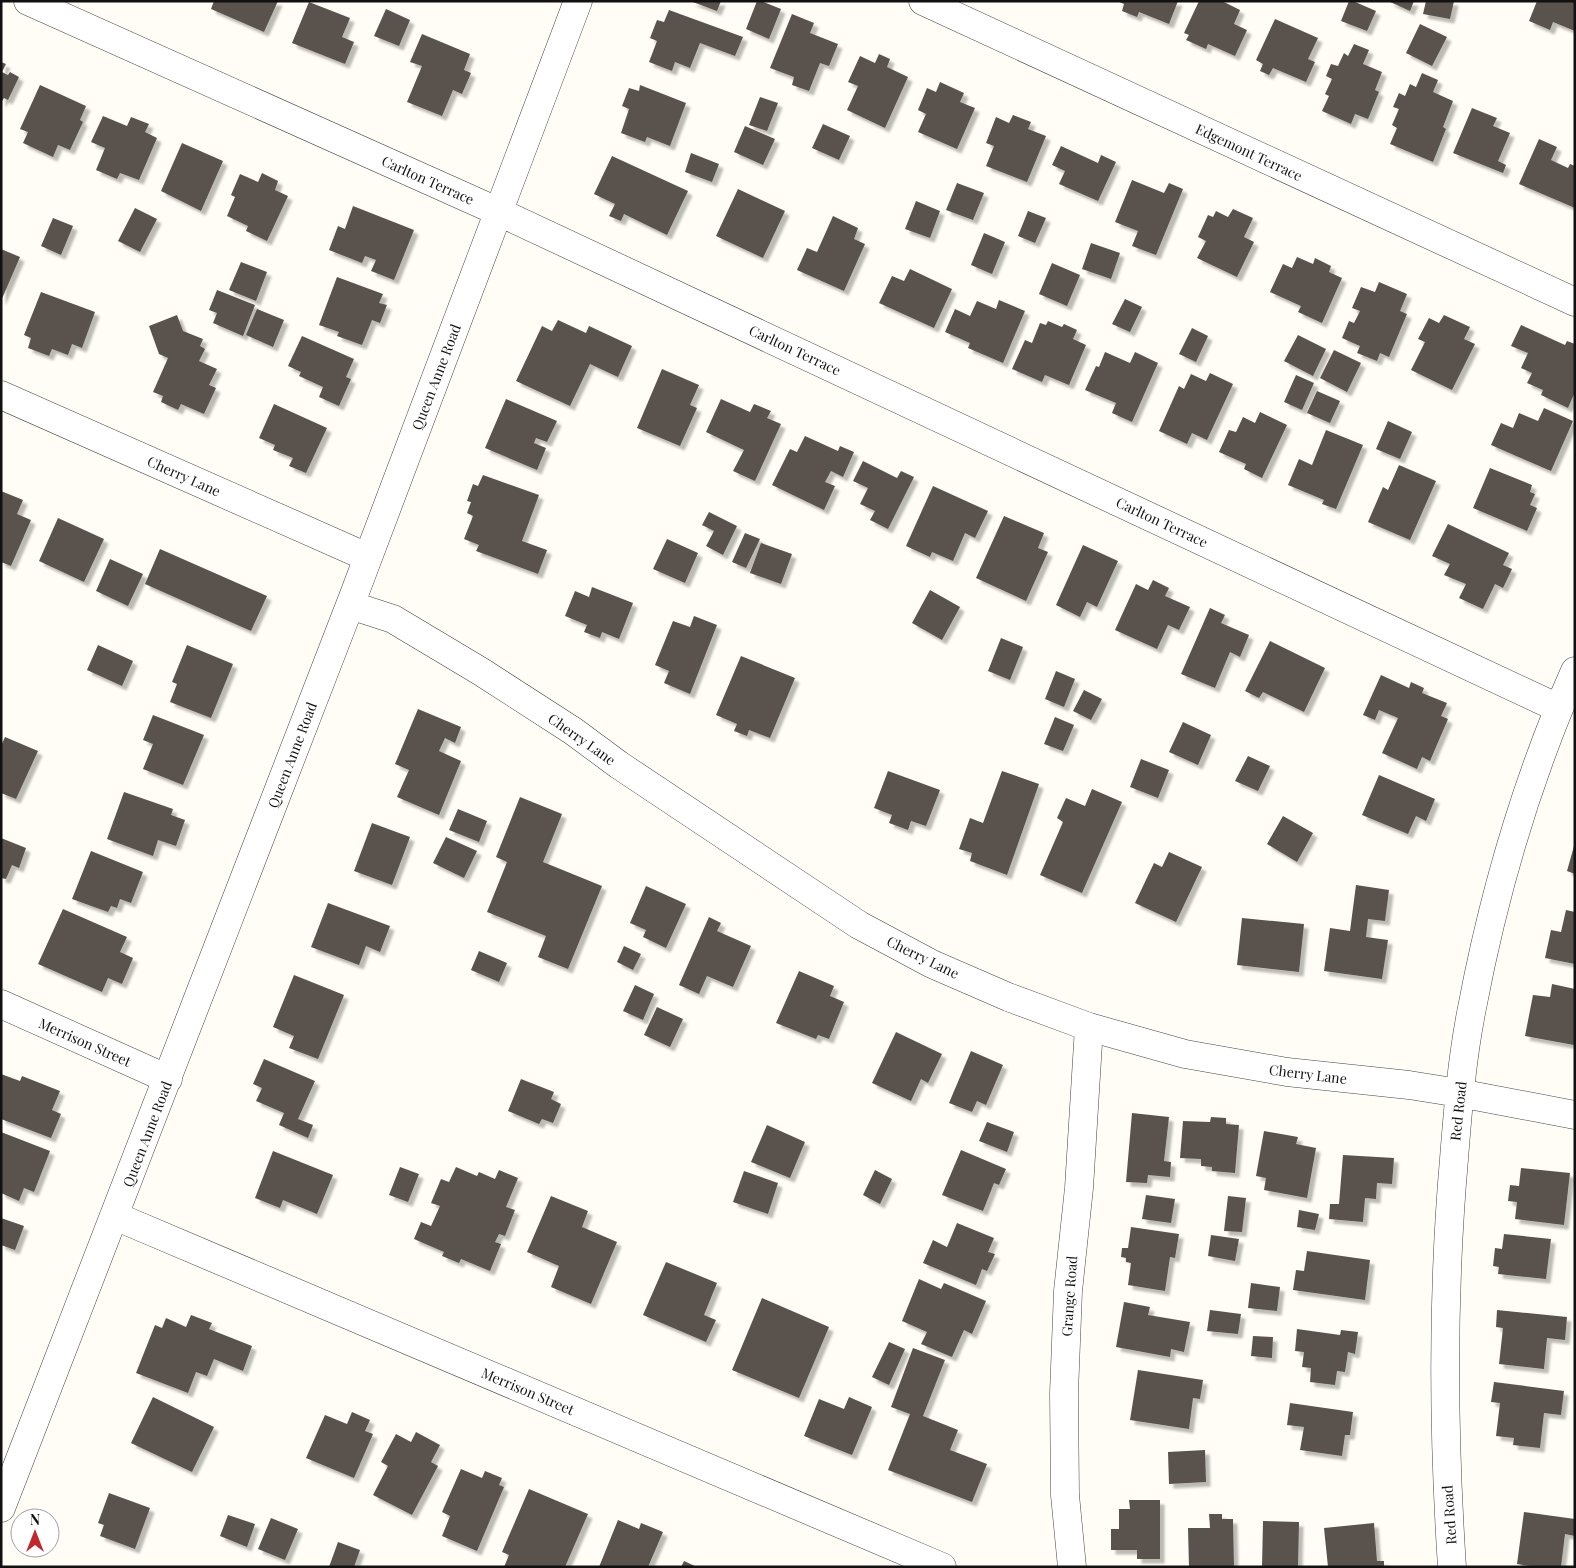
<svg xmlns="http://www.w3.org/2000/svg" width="1576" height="1568" viewBox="0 0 1576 1568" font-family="'Playfair Display',serif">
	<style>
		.building { fill: #5a524d; filter: url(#shadow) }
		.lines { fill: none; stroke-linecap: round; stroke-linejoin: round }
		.minor-casing { stroke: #444; stroke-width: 29 }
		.minor { stroke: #fff; stroke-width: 28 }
		.labels { text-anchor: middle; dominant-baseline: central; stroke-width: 5; stroke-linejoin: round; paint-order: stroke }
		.street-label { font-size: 14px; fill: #111; stroke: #fff }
	</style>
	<defs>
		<filter id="shadow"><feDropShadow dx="4.5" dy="4.5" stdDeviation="1" flood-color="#0004"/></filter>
	</defs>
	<rect width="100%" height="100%" fill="#fffdf5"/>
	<path class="building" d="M214 1H278L264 32 211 9Z
		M690 1H721L717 11Z
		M757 1H761L781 9 769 39 746 29Z
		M1117 1H1178L1169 24 1139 12 1137 17 1122 11 1124 4Z
		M1199 1H1222L1240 10 1234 24 1247 30 1235 56 1208 44 1206 49 1186 40 1189 35 1184 33Z
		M1349 1H1353L1376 11 1367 31 1341 21Z
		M1388 1H1414L1410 11Z
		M1426 1H1454L1450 19 1423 14Z
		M1537 1H1575V31L1553 22 1550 30 1529 21Z
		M309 2 350 18 342 37 354 42 345 64 292 43Z
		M386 9 410 20 399 46 374 36Z
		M669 10 743 37 735 56 700 43 690 68 675 62 672 71 649 62 657 41 650 38 657 20 664 22Z
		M792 14 814 23 810 33 838 44 829 66 820 63 809 91 792 85 794 77 770 68Z
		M1275 19 1318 38 1308 59 1315 62 1306 82 1273 68 1269 75 1260 71 1263 64 1256 60Z
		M1420 24 1447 37 1432 66 1406 53Z
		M422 34 470 54 464 70 471 73 462 94 453 90 442 116 407 102 422 66 410 62Z
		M1354 44 1369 50 1363 64 1382 72 1375 90 1379 92 1368 119 1355 114 1351 124 1322 111 1329 96 1325 94 1332 79 1326 76 1331 64 1338 66 1344 53 1348 56Z
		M879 54 890 59 887 67 908 77 885 128 847 110 858 86 848 82 860 56 875 63Z
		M1 62 6 64 2 72 8 75 10 72 19 77 8 100 4 98 1 103Z
		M1422 73 1438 80 1433 92 1453 101 1443 127 1446 129 1433 162 1390 144 1397 128 1392 125 1399 109 1393 107 1399 93 1405 96 1410 84 1416 87Z
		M940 82 964 93 960 102 975 108 957 149 918 132 926 114 918 110 927 88 936 92Z
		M40 85 86 106 80 120 83 122 70 150 58 145 53 157 23 143 28 132 20 129Z
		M640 85 686 103 670 146 647 137 645 142 621 133 629 109 622 106 629 88 639 91Z
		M760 97 778 103 767 131 749 125Z
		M1472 108 1497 118 1493 126 1510 133 1498 161 1506 165 1503 173 1453 153Z
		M1013 115 1031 122 1028 129 1046 136 1027 182 986 166 994 146 986 143 996 117 1009 123Z
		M103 116 127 126 131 117 149 124 145 132 157 138 139 180 120 173 117 179 96 170 105 148 91 142Z
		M823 124 850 136 839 160 812 148Z
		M745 126 775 139 763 165 734 152Z
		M1539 139 1557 147 1551 160 1568 168 1570 164 1575 166V208L1519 184Z
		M182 143 223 161 201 211 161 191Z
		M1061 146 1098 163 1101 155 1116 162 1098 201 1059 184 1065 171 1052 165Z
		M691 153 719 164 712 182 685 172Z
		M612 156 688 191 667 235 624 214 621 221 609 216 615 204 594 194Z
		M262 173 278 181 275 190 288 196 267 241 246 231 248 226 227 216 235 197 231 195 240 174 258 182Z
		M1132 180 1164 193 1169 183 1183 189 1156 255 1132 246 1138 231 1115 222Z
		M957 183 984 193 973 220 946 210Z
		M738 189 785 211 763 258 716 236Z
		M916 201 940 211 930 238 905 229Z
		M353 206 414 230 394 280 371 271 376 260 365 256 362 263 329 250 338 226 345 229Z
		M135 208 157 219 140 252 118 241Z
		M1233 209 1253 218 1244 237 1254 242 1237 277 1197 258 1206 241 1198 237 1208 215 1213 217 1216 211 1228 217Z
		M1028 211 1046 218 1035 243 1018 236Z
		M833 216 858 228 854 239 865 244 844 291 797 270 807 248 817 252Z
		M53 218 73 226 61 255 41 246Z
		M984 233 1005 242 992 274 971 265Z
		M1091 243 1120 253 1111 279 1082 269Z
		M1 249 20 257 1 301Z
		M1297 257 1313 264 1315 258 1331 266 1329 272 1342 278 1322 323 1298 312 1301 306 1270 292 1283 264 1292 268Z
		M241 262 267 272 256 301 229 290Z
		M1052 263 1080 275 1067 306 1039 294Z
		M910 269 952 289 934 328 879 303 892 276 904 281Z
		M337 277 383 294 379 303 387 305 380 323 372 320 362 345 337 336 339 332 319 325Z
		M1379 282 1407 294 1400 311 1407 314 1389 357 1380 353 1377 361 1357 353 1360 346 1342 338 1349 321 1354 323 1360 311 1352 308 1361 287 1375 292Z
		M217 290 255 305 243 336 213 323 217 313 209 310Z
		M41 292 95 312 82 348 72 344 68 355 52 349 49 356 28 348 31 338 24 335Z
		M1125 299 1142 307 1130 332 1112 324Z
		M999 300 1025 311 1003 363 968 348 970 343 945 332 955 309 970 316 977 301 996 309Z
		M257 309 284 320 273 347 246 335Z
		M177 315 183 331 203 339 200 346 205 349 199 361 217 369 209 385 216 388 204 414 181 404 178 410 161 402 163 396 153 392 168 358 159 354 149 326Z
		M1444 315 1470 327 1464 339 1475 344 1452 390 1411 370 1425 342 1418 339 1429 318 1439 323Z
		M558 320 586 333 589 326 632 346 618 377 590 364 570 406 516 381 542 326 552 331Z
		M1048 321 1062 327 1064 324 1077 330 1073 339 1086 345 1069 385 1045 375 1042 382 1012 369 1025 340 1032 343 1040 323 1046 325Z
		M1521 325 1565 345 1567 341 1575 344V392L1568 408 1541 395 1543 390 1527 383 1532 373 1521 368 1528 353 1511 346Z
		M1192 328 1208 336 1196 362 1179 354Z
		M1298 335 1326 349 1313 376 1284 361Z
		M302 336 354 359 346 377 351 379 339 406 319 397 323 387 299 376 301 372 288 366Z
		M1334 350 1361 363 1347 392 1320 378Z
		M1105 352 1130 363 1135 352 1158 363 1132 422 1112 413 1116 403 1085 390 1096 366 1099 367Z
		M662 369 699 385 690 405 697 408 680 446 637 428Z
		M1210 373 1233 384 1207 440 1192 433 1187 444 1159 431 1179 386 1184 389 1191 374 1206 381Z
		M1296 375 1314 383 1302 410 1284 402Z
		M1317 391 1340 401 1330 423 1307 413Z
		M506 399 557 421 547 442 536 438 534 443 546 448 537 470 485 448Z
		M721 399 750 412 754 404 771 411 767 418 781 424 755 481 733 471 744 450 706 432Z
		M274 404 327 428 306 473 289 466 293 458 273 450 275 445 259 438Z
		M1544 408 1573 421 1551 471 1491 445 1501 423 1513 428 1519 413 1538 421Z
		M1260 412 1287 425 1262 478 1244 469 1246 464 1219 452 1229 430 1236 432 1243 417 1255 423Z
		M1388 421 1412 432 1400 459 1376 449Z
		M1326 430 1363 445 1336 509 1322 504 1324 500 1288 485 1299 459 1312 465Z
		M805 436 838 451 840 446 854 452 843 477 831 471 825 482 835 486 824 510 772 485 790 449 797 452Z
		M863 461 897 478 901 471 914 477 888 529 870 520 875 511 860 504 868 488 853 481Z
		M1399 465 1436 481 1410 540 1368 522 1383 487 1388 490Z
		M1490 468 1532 485 1530 492 1535 494 1530 505 1537 508 1527 531 1473 508Z
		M483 475 539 495 522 541 547 550 538 574 476 551 479 545 464 539 473 516 467 513 471 502 467 501 473 484 478 486Z
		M933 486 988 511 975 538 965 533 953 561 932 552 930 557 906 546Z
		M1 491 23 500 17 514 31 520 11 566 1 562Z
		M709 512 737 526 723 555 706 546 714 531 702 525Z
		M1004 516 1044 533 1038 548 1048 552 1026 601 976 578Z
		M58 518 104 539 84 582 39 561Z
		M1448 524 1509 553 1503 565 1512 569 1503 588 1495 584 1483 609 1459 598 1466 584 1444 575 1450 564 1432 556Z
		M745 533 760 539 746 568 732 562Z
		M667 539 698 553 685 583 653 569Z
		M761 543 792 554 781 584 750 573Z
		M1083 545 1118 561 1097 607 1087 602 1080 617 1056 605Z
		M160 549 267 596 251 631 145 584Z
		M110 559 143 574 128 606 96 591Z
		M1153 580 1169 588 1165 596 1190 607 1179 630 1168 625 1157 649 1115 630 1136 584 1148 590Z
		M592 587 633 603 619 639 602 632 600 638 584 632 587 625 565 616 575 591 589 597Z
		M930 590 960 607 942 640 912 623Z
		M1210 608 1225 615 1221 623 1249 635 1240 657 1230 652 1215 688 1181 674Z
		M694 616 717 625 690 694 664 683 669 671 655 665 673 621 690 627Z
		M1001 638 1023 647 1010 680 988 671Z
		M1270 641 1325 668 1304 712 1263 692 1259 698 1245 691Z
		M98 645 133 661 122 686 87 670Z
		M187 645 233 664 211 718 170 702 177 684 172 682Z
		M741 656 795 678 770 738 749 730 747 736 734 731 737 724 716 715Z
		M1056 671 1075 679 1064 707 1045 699Z
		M1381 675 1409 688 1411 682 1424 688 1422 693 1447 703 1441 716 1448 719 1430 761 1422 757 1417 769 1382 753 1398 718 1379 710 1375 720 1363 715Z
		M1084 690 1102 699 1091 720 1073 711Z
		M418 709 461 727 455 743 445 738 439 751 461 761 439 815 397 797 409 770 395 764Z
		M153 715 204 735 183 785 143 769 153 744 143 740Z
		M1055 717 1074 725 1063 751 1044 744Z
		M1183 722 1211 735 1198 765 1169 752Z
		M5 737 38 751 16 799 1 793V746Z
		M1248 756 1270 766 1258 791 1235 781Z
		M1141 759 1169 770 1158 798 1130 787Z
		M888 771 940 790 926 826 911 821 908 830 889 823 892 815 874 808Z
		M1002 771 1039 784 1007 875 970 861 972 853 959 849 970 818 983 823Z
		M1379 775 1435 799 1426 821 1416 816 1408 834 1362 815Z
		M1092 789 1122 802 1082 893 1040 875 1063 822 1057 818 1066 798 1085 806Z
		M124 792 173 809 171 815 185 820 176 846 158 840 153 856 107 839Z
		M520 797 562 814 543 862 602 886 568 969 538 957 546 936 487 912 507 862 496 857Z
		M458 809 487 821 479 842 449 830Z
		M1283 816 1313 833 1297 862 1267 844Z
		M372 823 410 837 392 885 354 871Z
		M446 837 477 851 464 878 433 863Z
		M1 838 26 848 19 868 12 865 6 879 1 878Z
		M1574 846H1575V874L1567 871Z
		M91 851 143 872 131 903 120 899 117 908 111 906 108 912 72 899Z
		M1169 852 1202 867 1176 922 1135 903 1154 863 1162 867Z
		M1356 885 1389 890 1385 921 1368 919 1366 937 1388 940 1382 979 1324 971 1330 928 1350 931Z
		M646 886 686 904 666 948 643 937 646 930 630 923Z
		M328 903 390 926 380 952 366 946 359 965 311 947Z
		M63 909 127 937 120 952 133 958 122 984 108 978 102 992 38 964Z
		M1566 910 1575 912V964L1545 958 1551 930 1561 932Z
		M709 917 721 923 717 931 751 946 733 987 707 976 699 994 679 985Z
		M1242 918 1304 924 1299 972 1237 965Z
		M624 946 641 954 633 970 617 962Z
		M479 951 507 963 499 982 471 970Z
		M799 971 834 986 830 996 844 1002 829 1039 818 1035 816 1039 776 1023Z
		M294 975 344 995 318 1059 289 1048 294 1036 273 1027Z
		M1552 984 1575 989 1574 1045 1525 1036 1533 995 1550 997Z
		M635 985 654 994 643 1020 623 1011Z
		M657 1007 683 1019 670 1047 644 1035Z
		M896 1032 942 1054 928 1083 921 1079 911 1101 872 1083Z
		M971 1051 1003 1065 986 1105 977 1101 972 1112 949 1103Z
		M264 1059 315 1081 298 1119 313 1125 308 1138 279 1125 284 1113 256 1101 262 1088 253 1084Z
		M1 1074 20 1081 22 1076 60 1091 52 1110 61 1114 51 1138 1 1119Z
		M521 1079 554 1092 551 1099 561 1104 553 1123 542 1119 539 1124 508 1111Z
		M1132 1113 1169 1117 1164 1161 1171 1162 1170 1177 1148 1175 1147 1183 1126 1182Z
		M1211 1117 1226 1118V1124L1239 1125 1235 1173 1212 1171V1167L1201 1166V1159L1180 1158 1183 1121 1210 1122Z
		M987 1122 1014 1132 1007 1152 979 1141Z
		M767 1125 805 1142 790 1178 751 1162Z
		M1264 1131 1298 1137 1296 1144 1316 1148 1307 1198 1264 1190 1266 1178 1256 1176Z
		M1 1132 50 1151 34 1192 24 1188 19 1201 1 1193Z
		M961 1150 1006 1169 999 1185 994 1183 983 1211 942 1195Z
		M273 1151 333 1175 317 1214 283 1200 280 1208 255 1198Z
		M1343 1155 1394 1158 1392 1184 1377 1183 1376 1199 1365 1198 1363 1222 1329 1219 1330 1204H1339Z
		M400 1167 419 1174 408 1202 389 1195Z
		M456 1167 477 1176 479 1172 495 1179 499 1170 518 1178 506 1207 515 1210 505 1236 499 1234 495 1242 501 1244 490 1271 461 1259 459 1263 442 1256 444 1252 414 1239 421 1222 431 1226 440 1206 431 1203 441 1179 449 1182Z
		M1521 1168 1570 1173 1564 1225 1515 1219 1517 1202 1508 1201 1510 1185 1519 1186Z
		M875 1170 892 1179 880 1204 863 1195Z
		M744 1171 778 1183 768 1214 733 1202Z
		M1146 1195 1175 1199 1171 1223 1142 1219Z
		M551 1196 588 1211 582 1227 617 1242 591 1304 551 1287 559 1266 527 1252Z
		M1228 1196 1246 1198 1242 1232 1224 1231Z
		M1299 1210 1319 1214 1315 1230 1297 1227Z
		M1 1218 24 1226 15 1250 1 1245Z
		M957 1223 994 1238 988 1252 995 1254 987 1271 982 1269 976 1285 923 1263 933 1240 947 1247Z
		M1131 1227 1179 1234 1175 1258 1170 1257 1165 1291 1128 1285 1131 1263 1126 1262V1258L1121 1257 1122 1248H1128Z
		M1504 1234 1551 1239 1546 1279 1498 1274 1499 1267 1493 1266 1495 1248 1502 1249Z
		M1211 1235 1239 1239 1235 1261 1208 1256Z
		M1307 1251 1370 1260 1365 1300 1293 1290 1296 1270 1304 1271Z
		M666 1262 717 1283 704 1315 716 1320 706 1342 643 1315Z
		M919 1279 941 1289 944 1283 986 1301 972 1334 964 1330 952 1357 921 1344 927 1332 902 1321Z
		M1251 1283 1280 1287 1277 1311 1248 1308Z
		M762 1298 829 1327 799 1398 732 1370Z
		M1124 1302 1150 1307 1148 1315 1190 1322 1184 1352 1171 1349 1170 1357 1116 1347Z
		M1210 1310 1241 1314 1238 1334 1207 1331Z
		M1497 1310 1567 1317 1565 1340 1547 1338 1544 1369 1499 1364 1503 1328 1496 1327Z
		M191 1315 212 1323 209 1329 252 1346 243 1371 214 1359 207 1376 196 1372 188 1393 136 1373 155 1325 162 1328 166 1318 186 1327Z
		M1297 1329 1340 1335 1341 1330 1358 1332 1355 1354 1348 1352 1345 1372 1337 1371 1335 1385 1310 1382 1311 1368 1302 1367 1304 1352 1295 1351Z
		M1253 1336 1273 1337 1272 1358 1251 1356Z
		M889 1342 905 1349 889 1385 872 1377Z
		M913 1348 945 1360 923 1416 958 1430 950 1450 987 1464 972 1502 888 1470 910 1414 891 1407Z
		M1138 1370 1203 1380 1200 1399 1193 1398 1189 1429 1130 1420Z
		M1494 1382 1564 1391 1561 1415 1544 1413 1540 1448 1513 1445 1514 1438 1496 1436 1500 1403 1491 1402Z
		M153 1397 214 1427 192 1472 131 1443Z
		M849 1397 872 1407 852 1455 804 1436 819 1399 844 1409Z
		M1290 1403 1353 1412 1350 1435H1345L1342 1456 1300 1450 1304 1427 1287 1425Z
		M352 1412 370 1420 365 1431 373 1434 354 1478 306 1458 325 1415 347 1424Z
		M416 1432 440 1445 431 1462 438 1466 412 1515 373 1495 388 1466 381 1462 396 1434 411 1442Z
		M1205 1450 1206 1482 1169 1484 1168 1452Z
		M461 1469 482 1478 485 1471 502 1478 499 1485 504 1487 477 1551 442 1536 450 1516 442 1512Z
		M529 1489 588 1514 565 1567H504L509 1555 502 1552Z
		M109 1493 150 1508 135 1549 100 1536 104 1525 98 1523Z
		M1129 1500H1160V1559H1137V1550H1111V1529H1119V1509H1130Z
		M1524 1512 1575 1519V1536L1565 1534 1561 1567H1536L1517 1564Z
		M1209 1514H1222V1519H1233L1234 1567H1189L1188 1528H1210Z
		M228 1515 255 1524 247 1547 220 1536Z
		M271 1518 298 1529 285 1560 258 1549Z
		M618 1520 639 1529 641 1523 663 1532 648 1567H599Z
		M1263 1521 1299 1522 1298 1567H1262Z
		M1374 1523 1377 1561H1384V1567H1328L1324 1528Z
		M338 1542 360 1550 354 1567H329Z
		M684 1561 697 1567H681Z"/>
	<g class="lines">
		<defs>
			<path id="minor" d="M28 1 499 212 1558 708
				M923 1 1575 302
				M1 395 367 557
				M350 605 393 619 480 671 573 731 619 765 859 925 932 964 1008 997 1089 1027 1185 1054 1287 1072 1409 1085 1459 1093 1575 1115
				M1 1004 168 1079
				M115 1216 942 1567
				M1 1508C197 1007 390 505 578 1
				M1072 1567 1065 1495 1064 1393 1068 1291 1079 1188 1089 1027
				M1452 1567C1443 1431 1442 1295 1454 1159 1458 1108 1462 1058 1472 1008 1494 892 1527 779 1575 671"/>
		</defs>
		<use href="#minor" class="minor-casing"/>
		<use href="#minor" class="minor"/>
	</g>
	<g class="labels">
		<g class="street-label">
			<text transform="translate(1249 152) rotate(25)">Edgemont Terrace</text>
			<text transform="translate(428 180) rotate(24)">Carlton Terrace</text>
			<text transform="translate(795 350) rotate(25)">Carlton Terrace</text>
			<text transform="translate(436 377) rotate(-69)">Queen Anne Road</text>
			<text transform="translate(184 476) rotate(24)">Cherry Lane</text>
			<text transform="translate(1162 522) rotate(25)">Carlton Terrace</text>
			<text transform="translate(582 739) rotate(35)">Cherry Lane</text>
			<text transform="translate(292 755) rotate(-69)">Queen Anne Road</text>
			<text transform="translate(923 957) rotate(26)">Cherry Lane</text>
			<text transform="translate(85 1042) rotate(24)">Merrison Street</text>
			<text transform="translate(1308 1074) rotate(7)">Cherry Lane</text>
			<text transform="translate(1458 1111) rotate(-84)">Red Road</text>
			<text transform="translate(147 1134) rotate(-69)">Queen Anne Road</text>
			<text transform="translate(1069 1296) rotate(-86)">Grange Road</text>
			<text transform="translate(528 1391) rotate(23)">Merrison Street</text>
			<text transform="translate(1449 1515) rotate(-94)">Red Road</text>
		</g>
	</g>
	<rect width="1576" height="1568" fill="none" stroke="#111111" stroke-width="5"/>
	<g transform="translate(35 1533)"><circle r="24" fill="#ffffff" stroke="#a0a0a0"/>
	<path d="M0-4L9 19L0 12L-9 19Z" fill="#c4262e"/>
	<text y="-8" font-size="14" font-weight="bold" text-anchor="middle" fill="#111111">N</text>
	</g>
</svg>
